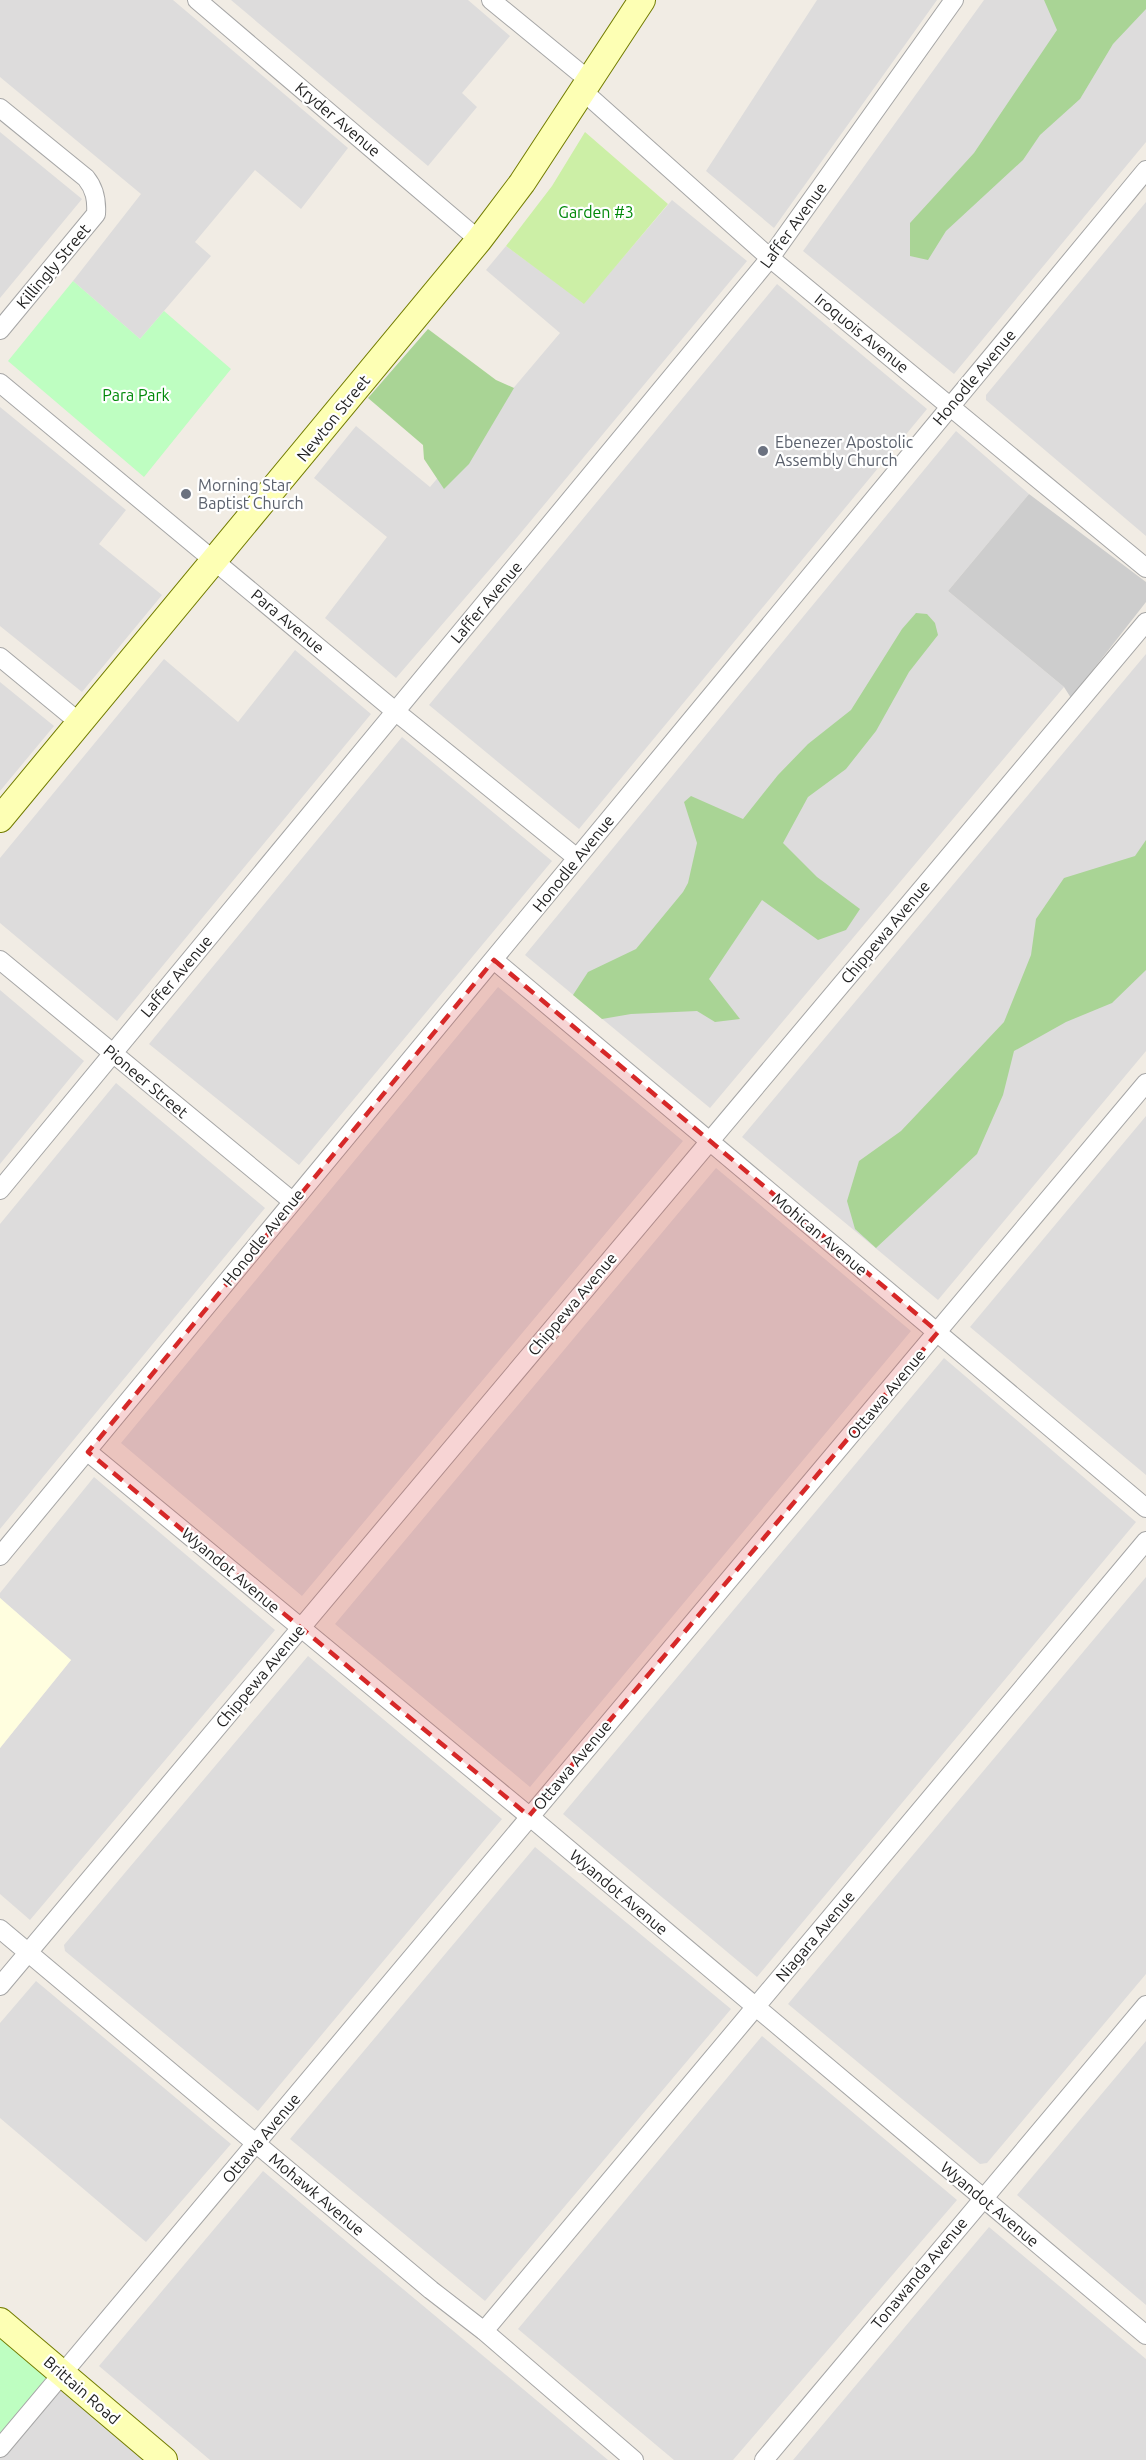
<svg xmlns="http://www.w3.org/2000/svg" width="1146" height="2460" viewBox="0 0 1146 2460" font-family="Ubuntu,sans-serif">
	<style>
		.residential { fill: #dddcdc }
		.education { fill: #fffedf }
		.religious { fill: #cdcdcd }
		.grass { fill: #ccefa6 }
		.forest { fill: #a9d495 }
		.park { fill: #befec1 }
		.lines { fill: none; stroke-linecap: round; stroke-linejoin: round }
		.street-casing { stroke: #a6a6a6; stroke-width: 20 }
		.secondary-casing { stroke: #727c00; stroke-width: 28 }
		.street { stroke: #fff; stroke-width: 18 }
		.secondary { stroke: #fdffb4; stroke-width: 26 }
		.marked { fill: #d62828; fill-opacity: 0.2; stroke: #d62828; stroke-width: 4.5; stroke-dasharray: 12 8; stroke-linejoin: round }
		.worship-dot { fill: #6b7280; stroke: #fff; stroke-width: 2 }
		.labels { text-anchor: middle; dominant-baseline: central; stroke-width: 4.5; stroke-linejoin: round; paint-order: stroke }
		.street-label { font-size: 16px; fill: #1f1f1f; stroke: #fff }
		.park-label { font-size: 16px; fill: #018909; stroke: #fff }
		.worship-label { font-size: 16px; fill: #5b616d; stroke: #fff; text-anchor: start }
	</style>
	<rect width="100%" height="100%" fill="#f1ece4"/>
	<path class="residential" d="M0 0H173L348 148 301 209 255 170 195 242 211 256 140 339 73 281 141 194 0 77Z
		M231 0H468L510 36 462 93 477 107 428 166Z
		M817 0H937L774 228 706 171Z
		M984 0H1146V142L954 374 803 251Z
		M0 132 82 199 0 298Z
		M672 200 747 261 514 541 396 678 325 618 387 537 314 478 356 426 430 487 560 333 486 270 506 246 584 303Z
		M1146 202V536L986 400V395Z
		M777 284 927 409 579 829 429 705Z
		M0 407 126 510 99 544 162 595 82 692 0 626Z
		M956 431 1029 494 948 591 1064 687 710 1108 525 955Z
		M295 650 371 714 117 1021 0 923V858L164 659 238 722Z
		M1146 654V1051L938 1300 742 1137Z
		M0 682 54 726 0 791Z
		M402 737 552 861 299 1165 149 1044Z
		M498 987 683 1141 302 1596 121 1443Z
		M0 990 84 1061 0 1164Z
		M116 1083 265 1208 0 1529V1224Z
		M1146 1116V1475L970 1327Z
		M716 1168 911 1331 530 1787 335 1624Z
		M944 1358 1136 1522 757 1977 563 1814Z
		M94 1477 275 1630 30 1920 0 1894V1748L71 1660 0 1598V1593Z
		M1146 1577V1974L987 2163 980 2164 788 2004Z
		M308 1656 502 1819 258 2111 65 1951 64 1945Z
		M535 1847 731 2009 485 2301 290 2139Z
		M36 1981 231 2144 146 2242 0 2118V2023Z
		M762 2036 957 2200 733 2460H674L518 2329Z
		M1146 2041V2305L1017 2195Z
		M263 2171 367 2259 608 2460H210L99 2366Z
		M989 2227 1146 2359V2460H793Z
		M62 2372 164 2460H0V2448Z"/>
	<path class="education" d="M0 1598 71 1660 0 1748Z"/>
	<path class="religious" d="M1029 494 1146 582V602L1071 698 1064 687 948 591Z"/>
	<path class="grass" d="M585 132 668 204 584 304 506 246 552 186Z"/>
	<path class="forest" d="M1044 0H1146V9L1113 44 1080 99 1040 135 1023 160 946 231 928 260 910 256V223L974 153 1057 30Z
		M428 329 496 380 514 388 469 464 444 489 424 459 423 445 368 398Z
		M916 613 927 614 935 623 938 635 909 672 876 731 846 769 808 797 783 843 817 877 860 909 846 930 818 940 762 900 709 979 740 1019 715 1022 697 1011 631 1014 602 1019 573 995 588 972 636 949 683 892 688 883 697 843 684 802 691 796 743 819 778 775 808 744 851 710 902 629Z
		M1146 840V970L1112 1003 1066 1022 1014 1051 1003 1095 977 1154 876 1248 855 1229 847 1201 859 1161 901 1131 1004 1022 1031 955 1036 919 1064 878 1135 856Z"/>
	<path class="park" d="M73 281 140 339 164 311 231 369 144 477 8 361Z
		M0 2334 46 2371 47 2382 0 2438Z"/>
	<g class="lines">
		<defs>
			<path id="street" d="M197 0 479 240
				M491 0 591 82
				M584 92 770 258 1146 568
				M0 108 86 178C95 189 97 200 96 214L0 330
				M0 383 395 711 577 858
				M0 657 80 723
				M0 960 292 1201
				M494 960 1146 1508
				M0 1190 770 258 954 0
				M88 1452 529 1816 1146 2335
				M0 1556 1146 170
				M0 1929 431 2290 484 2331 634 2460
				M0 1986 1146 622
				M484 2331 1146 1541
				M0 2448 1146 1083
				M764 2460 1146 2005"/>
			<path id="secondary" d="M0 819 479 240 522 183 642 0
				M0 2321 164 2460"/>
		</defs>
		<use href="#street" class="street-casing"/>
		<use href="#secondary" class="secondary-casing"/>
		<use href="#street" class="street"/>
		<use href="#secondary" class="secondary"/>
	</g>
	<path class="marked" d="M494 960 938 1332 529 1816 88 1452Z"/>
	<g class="worship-dot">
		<circle cx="763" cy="451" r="6"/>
		<circle cx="186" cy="494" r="6"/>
	</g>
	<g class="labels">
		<g class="street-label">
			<text transform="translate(338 119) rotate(40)">Kryder Avenue</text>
			<text transform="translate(793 225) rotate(-54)">Laffer Avenue</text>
			<text transform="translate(53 266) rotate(-50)">Killingly Street</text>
			<text transform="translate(862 333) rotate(39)">Iroquois Avenue</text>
			<text transform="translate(974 377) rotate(-50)">Honodle Avenue</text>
			<text transform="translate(333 418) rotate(-51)">Newton Street</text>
			<text transform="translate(486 602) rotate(-50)">Laffer Avenue</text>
			<text transform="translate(288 621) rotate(40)">Para Avenue</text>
			<text transform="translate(573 863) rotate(-51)">Honodle Avenue</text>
			<text transform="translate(885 932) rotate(-50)">Chippewa Avenue</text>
			<text transform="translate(176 976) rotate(-50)">Laffer Avenue</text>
			<text transform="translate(146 1081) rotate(40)">Pioneer Street</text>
			<text transform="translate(820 1234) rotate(40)">Mohican Avenue</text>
			<text transform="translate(263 1237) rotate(-51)">Honodle Avenue</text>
			<text transform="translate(572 1304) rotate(-50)">Chippewa Avenue</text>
			<text transform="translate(886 1394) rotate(-50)">Ottawa Avenue</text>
			<text transform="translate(231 1570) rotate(40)">Wyandot Avenue</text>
			<text transform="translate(260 1676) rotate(-50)">Chippewa Avenue</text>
			<text transform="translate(572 1765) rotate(-50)">Ottawa Avenue</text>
			<text transform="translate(619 1892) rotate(40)">Wyandot Avenue</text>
			<text transform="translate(815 1936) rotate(-50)">Niagara Avenue</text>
			<text transform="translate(261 2138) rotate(-50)">Ottawa Avenue</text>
			<text transform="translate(317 2194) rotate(40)">Mohawk Avenue</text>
			<text transform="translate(990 2204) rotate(40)">Wyandot Avenue</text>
			<text transform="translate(919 2273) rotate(-50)">Tonawanda Avenue</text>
			<text transform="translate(82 2390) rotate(41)">Brittain Road</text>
		</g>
		<g class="park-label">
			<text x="596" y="212">Garden #3</text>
			<text x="136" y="395">Para Park</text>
		</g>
		<g class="worship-label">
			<text x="775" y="442">Ebenezer Apostolic<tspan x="775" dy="18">Assembly Church</tspan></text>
			<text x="198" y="485">Morning Star<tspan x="198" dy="18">Baptist Church</tspan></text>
		</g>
	</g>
</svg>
